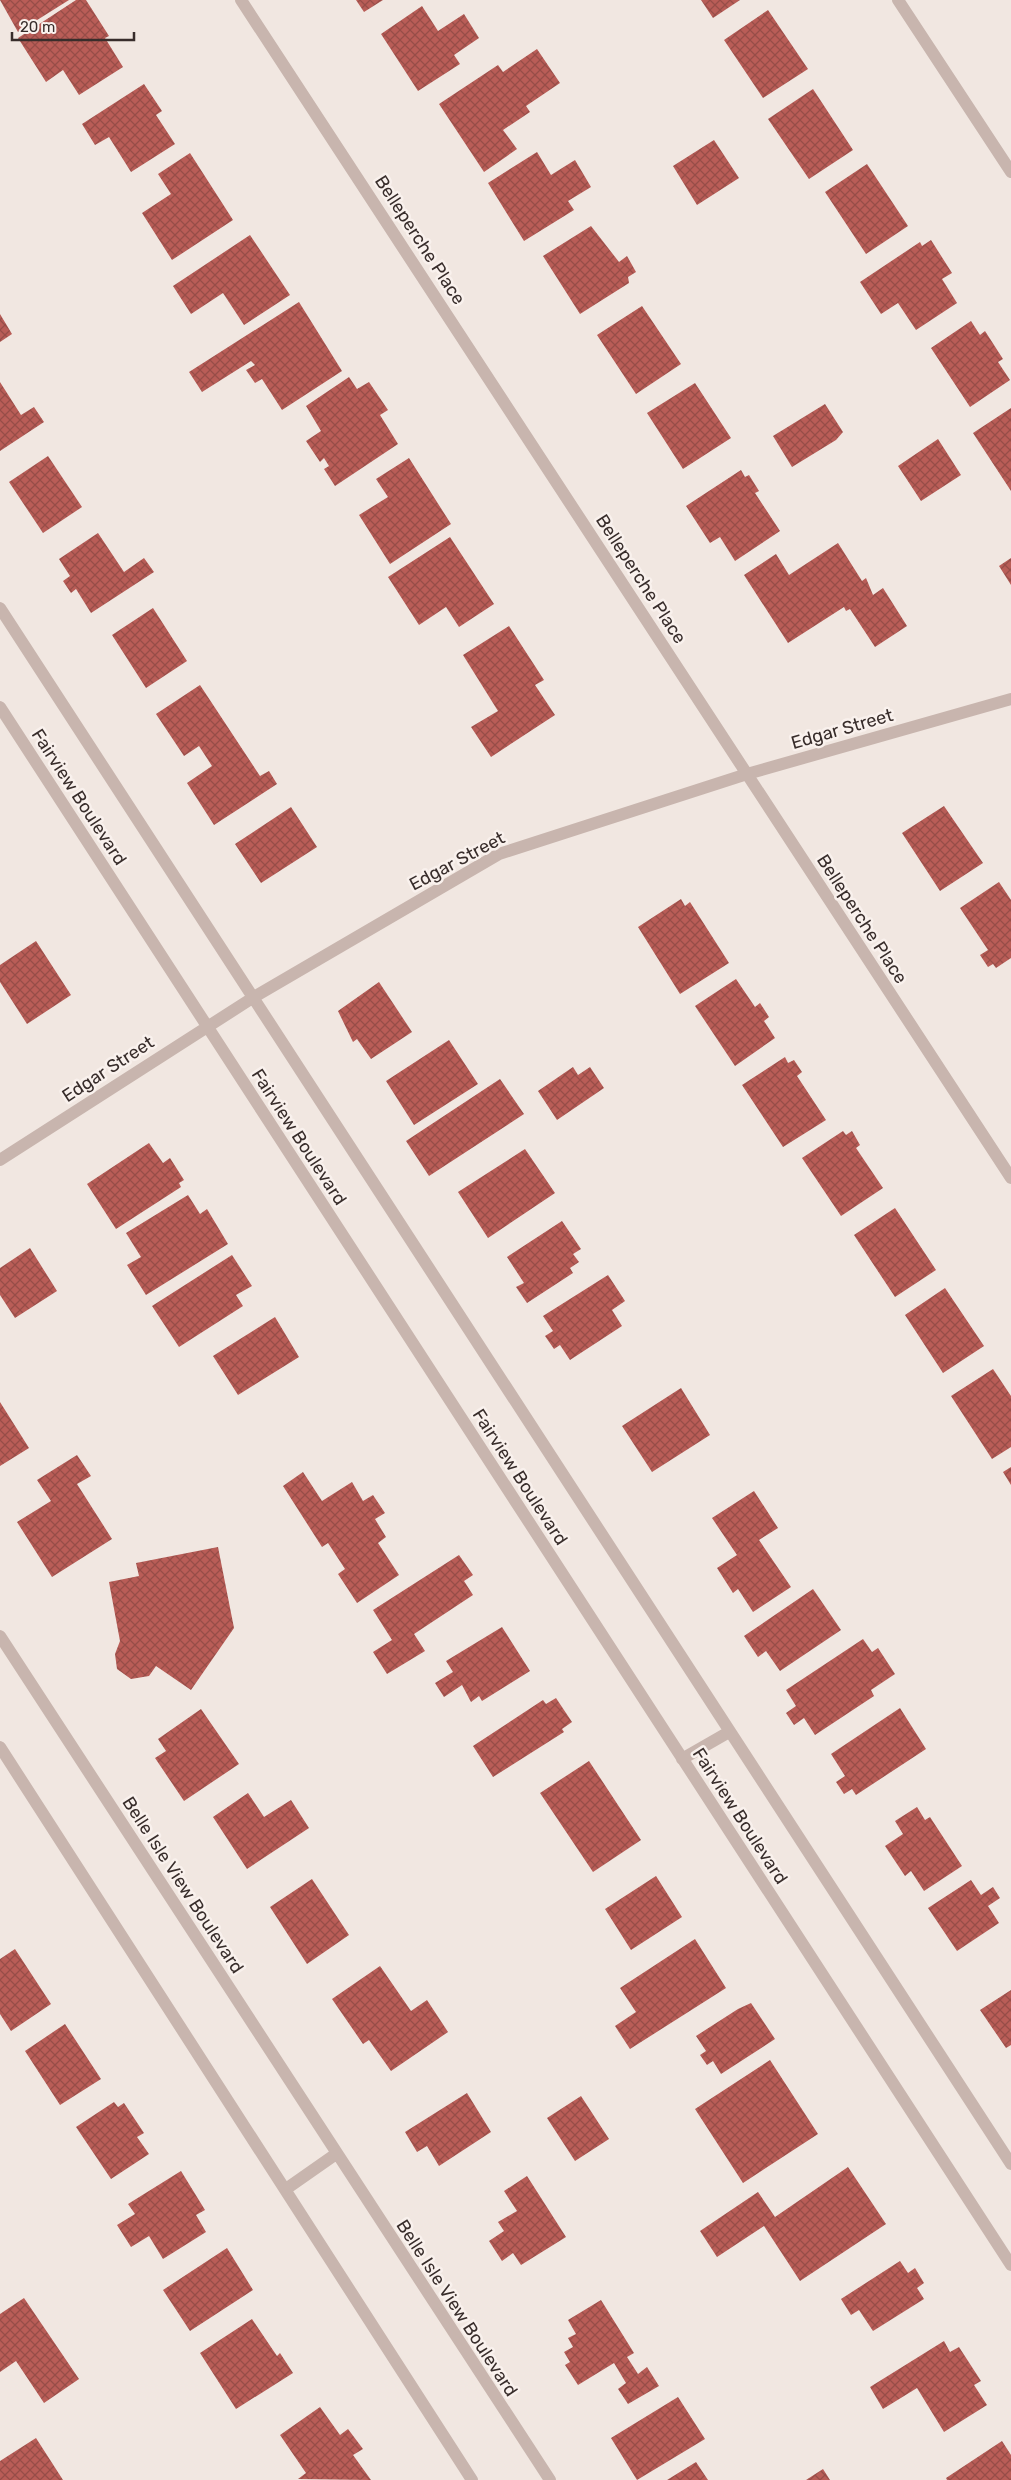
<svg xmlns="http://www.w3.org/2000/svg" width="1011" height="2480" viewBox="0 0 1011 2480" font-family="Rubik,sans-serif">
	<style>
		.building { fill: url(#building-cross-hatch) }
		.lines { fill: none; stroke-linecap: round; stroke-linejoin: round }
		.minor { stroke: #c8b5ae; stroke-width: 12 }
		.labels { text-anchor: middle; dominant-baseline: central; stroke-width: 5; stroke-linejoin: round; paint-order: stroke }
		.street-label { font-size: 18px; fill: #382d2b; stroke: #f9f1ed }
	</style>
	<defs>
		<pattern id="building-cross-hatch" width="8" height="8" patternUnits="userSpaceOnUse" patternTransform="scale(1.25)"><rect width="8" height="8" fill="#b95d57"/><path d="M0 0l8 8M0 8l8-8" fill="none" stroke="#974d48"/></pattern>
	</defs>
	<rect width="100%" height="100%" fill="#f1e7e1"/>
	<path class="building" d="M0 0H69L18 32Z
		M76 0H86L109 36 105 38 123 67 79 95 63 70 46 82 18 38Z
		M356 0H383L364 12Z
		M701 0H740L713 18Z
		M422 6 438 31 464 14 479 38 454 55 460 64 418 91 381 34Z
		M768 10 808 69 763 98 724 40Z
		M537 49 560 83 526 106 530 112 503 130 517 149 484 172 439 104 498 65 503 72Z
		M144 84 162 111 156 115 175 144 131 172 109 137 95 145 82 124Z
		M813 89 853 150 809 179 768 119Z
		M714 140 739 178 697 205 673 166Z
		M537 152 551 175 575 160 591 187 568 201 574 210 524 241 488 183Z
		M190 153 233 220 172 260 142 213 171 194 158 174Z
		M867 164 908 226 866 254 825 192Z
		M591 226 619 262 627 256 636 272 628 277 629 283 580 314 543 256Z
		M250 235 290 295 244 325 223 293 191 314 173 286Z
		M931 240 952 273 942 279 957 303 916 330 898 303 881 314 860 282 920 242 922 246Z
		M299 302 342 371 282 410 262 379 255 383 246 370 255 365 251 361 202 392 189 372Z
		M642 306 681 364 636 394 597 335Z
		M0 314 12 334 0 342Z
		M971 321 980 335 985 331 1003 359 998 362 1010 380 970 407 931 348Z
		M349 377 357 389 369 382 388 410 380 415 398 444 335 486 324 469 329 466 324 458 320 462 306 441 321 431 306 406Z
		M0 382 21 415 34 407 44 422 0 451Z
		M695 383 731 438 683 469 647 413Z
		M825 404 843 432 836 440 792 467 773 436Z
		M1011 408V491L973 433Z
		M938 439 961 475 921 501 898 466Z
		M48 456 82 507 43 533 9 482Z
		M409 458 451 524 390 564 359 515 388 497 376 479Z
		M741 470 745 477 749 475 759 491 755 493 780 531 735 561 720 537 710 543 686 506Z
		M98 533 124 572 144 558 154 572 91 613 76 589 71 593 63 581 70 576 59 559Z
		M450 537 494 604 459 627 446 607 419 625 388 577Z
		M838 543 862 581 866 578 873 595 883 588 907 626 875 647 850 609 846 611 844 607 788 643 744 575 776 554 789 575Z
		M1011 558V585L999 566Z
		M153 608 187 661 146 688 112 635Z
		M509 626 544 680 535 685 555 715 491 757 471 727 498 711 463 655Z
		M200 685 260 776 269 771 277 784 214 825 187 783 212 766 199 746 184 756 156 714Z
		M944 806 983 863 940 891 902 833Z
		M291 807 317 847 261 883 235 844Z
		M999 882 1011 900V958L996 968 993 964 988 967 980 955 988 950 960 908Z
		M681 899 685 906 690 902 729 963 680 994 638 927Z
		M36 941 71 995 27 1024 0 982V965Z
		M736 979 755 1007 760 1003 769 1017 764 1021 775 1038 735 1066 695 1006Z
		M379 982 412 1032 371 1059 357 1039 353 1042 338 1011Z
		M449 1040 478 1084 414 1125 386 1081Z
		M785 1057 788 1063 794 1060 802 1072 797 1076 826 1120 783 1147 742 1085Z
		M573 1067 578 1075 590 1067 604 1088 557 1120 538 1091Z
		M500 1079 524 1114 429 1176 406 1141Z
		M843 1131 846 1135 852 1131 860 1145 856 1148 883 1188 841 1216 802 1158Z
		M149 1143 163 1163 170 1158 184 1180 179 1183 181 1187 116 1229 87 1184Z
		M525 1149 555 1193 488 1238 458 1192Z
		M188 1195 200 1214 207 1209 228 1244 146 1295 127 1265 141 1257 126 1233Z
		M895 1208 936 1270 895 1297 854 1235Z
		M562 1221 581 1249 573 1254 579 1262 570 1268 573 1273 527 1303 516 1287 524 1283 507 1257Z
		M30 1248 57 1291 15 1318 0 1295V1268Z
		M232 1255 252 1286 236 1295 243 1306 179 1347 152 1306Z
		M608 1275 625 1301 612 1310 622 1326 570 1360 560 1345 554 1349 545 1336 553 1331 543 1316Z
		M945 1288 984 1346 943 1373 905 1315Z
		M275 1317 299 1357 238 1395 213 1356Z
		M993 1369 1011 1396V1447L992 1459 951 1396Z
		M681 1388 710 1435 652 1472 622 1426Z
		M0 1402 29 1448 0 1466Z
		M77 1455 91 1476 77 1484 112 1539 52 1577 17 1522 51 1501 37 1480Z
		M1011 1467V1485L1003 1472Z
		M303 1472 322 1501 352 1482 363 1501 373 1495 385 1513 375 1519 386 1537 378 1543 399 1575 357 1603 338 1574 345 1569 328 1543 322 1547 283 1486Z
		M754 1491 778 1528 759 1540 791 1587 753 1612 738 1589 733 1593 717 1568 737 1555 712 1518Z
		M218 1547 234 1628 191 1690 156 1666 149 1676 131 1679 117 1669 115 1654 120 1641 109 1582 139 1576 136 1563Z
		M459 1555 473 1575 464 1581 473 1595 414 1634 425 1651 387 1674 373 1652 392 1640 373 1610Z
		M813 1589 841 1630 780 1671 766 1651 758 1657 744 1636Z
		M502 1627 530 1671 482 1701 479 1696 471 1702 462 1685 444 1697 435 1683 453 1672 446 1661Z
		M863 1639 872 1652 878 1648 895 1674 871 1690 874 1696 815 1735 804 1718 794 1725 786 1713 796 1706 786 1690Z
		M556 1698 572 1722 562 1729 564 1732 493 1777 473 1746 543 1700 546 1704Z
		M900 1708 926 1749 856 1795 852 1789 844 1794 836 1782 845 1776 831 1754Z
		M201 1709 239 1764 184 1801 155 1758 166 1751 158 1739Z
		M589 1761 641 1840 593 1872 540 1793Z
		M248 1793 264 1817 291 1800 309 1828 247 1869 213 1817Z
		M917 1807 925 1820 930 1817 962 1866 924 1891 911 1871 905 1876 885 1846 903 1834 895 1821Z
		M656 1876 682 1917 631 1950 605 1909Z
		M312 1879 349 1935 307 1964 270 1907Z
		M971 1880 981 1895 993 1887 1000 1898 988 1906 999 1923 957 1951 928 1908Z
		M695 1939 726 1988 630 2049 615 2026 636 2012 620 1988Z
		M15 1949 51 2004 11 2031 0 2014V1959Z
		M380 1966 411 2011 427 2000 448 2032 391 2071 369 2040 363 2044 332 1999Z
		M1011 1990V2045L1006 2048 980 2010Z
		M751 2003 775 2039 721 2074 713 2061 707 2065 700 2055 706 2051 696 2036 738 2009Z
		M65 2024 101 2079 60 2105 25 2051Z
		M770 2060 818 2134 743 2183 695 2109Z
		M467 2093 491 2132 439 2166 427 2146 417 2152 405 2132Z
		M581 2096 609 2139 575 2161 547 2118Z
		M114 2102 118 2107 124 2103 144 2133 137 2137 149 2154 111 2179 76 2127Z
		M848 2167 886 2224 800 2281 764 2226 717 2257 700 2231 758 2192 775 2217Z
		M181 2171 205 2210 196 2215 206 2232 163 2259 149 2236 131 2247 117 2225 135 2214 128 2204Z
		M527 2176 566 2237 521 2265 513 2253 502 2261 489 2241 504 2231 498 2222 517 2211 504 2191Z
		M227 2248 253 2290 190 2331 163 2290Z
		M900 2261 908 2273 915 2268 924 2283 917 2288 924 2299 873 2331 859 2310 851 2315 841 2299Z
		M24 2298 79 2379 44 2403 16 2361 0 2372V2314Z
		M601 2300 634 2353 627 2357 638 2374 647 2367 659 2386 628 2404 618 2389 626 2383 614 2363 578 2385 565 2365 570 2362 564 2352 573 2347 568 2338 576 2334 568 2320Z
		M252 2319 277 2356 280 2353 293 2373 236 2409 200 2353Z
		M944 2341 950 2352 959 2347 981 2381 974 2385 987 2405 944 2432 917 2388 883 2409 870 2387Z
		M678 2397 705 2439 637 2480 611 2438Z
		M320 2407 340 2435 348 2429 363 2449 353 2455 371 2480 298 2479 306 2473 280 2435Z
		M36 2438 63 2480H0V2461Z
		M1002 2441 1011 2455V2480H947L946 2478Z
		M696 2462 708 2480H667Z
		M823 2469 830 2480H806Z"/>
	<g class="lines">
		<path class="minor" d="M241 0 1011 1178
			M898 0 1011 172
			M0 608 1011 2164
			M0 707 1011 2265
			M0 1160 254 997 499 854 747 774 1011 699
			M0 1636 550 2480
			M0 1747 472 2480
			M682 1759 729 1732
			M286 2189 336 2154"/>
	</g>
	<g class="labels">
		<g class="street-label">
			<text transform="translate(420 240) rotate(57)">Belleperche Place</text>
			<text transform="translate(641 579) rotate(57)">Belleperche Place</text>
			<text transform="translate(842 729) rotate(-16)">Edgar Street</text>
			<text transform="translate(79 797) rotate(57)">Fairview Boulevard</text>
			<text transform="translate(457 861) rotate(-28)">Edgar Street</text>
			<text transform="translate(862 919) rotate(57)">Belleperche Place</text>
			<text transform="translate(108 1069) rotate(-33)">Edgar Street</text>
			<text transform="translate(299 1137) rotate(57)">Fairview Boulevard</text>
			<text transform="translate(520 1477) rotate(57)">Fairview Boulevard</text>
			<text transform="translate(740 1816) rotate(57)">Fairview Boulevard</text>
			<text transform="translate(183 1885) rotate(57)">Belle Isle View Boulevard</text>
			<text transform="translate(457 2308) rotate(57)">Belle Isle View Boulevard</text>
		</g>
	</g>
	<path d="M12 32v8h122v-8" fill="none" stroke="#382d2b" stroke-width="2.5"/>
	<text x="20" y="32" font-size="15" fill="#382d2b" stroke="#f9f1ed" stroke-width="4" paint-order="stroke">20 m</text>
</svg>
